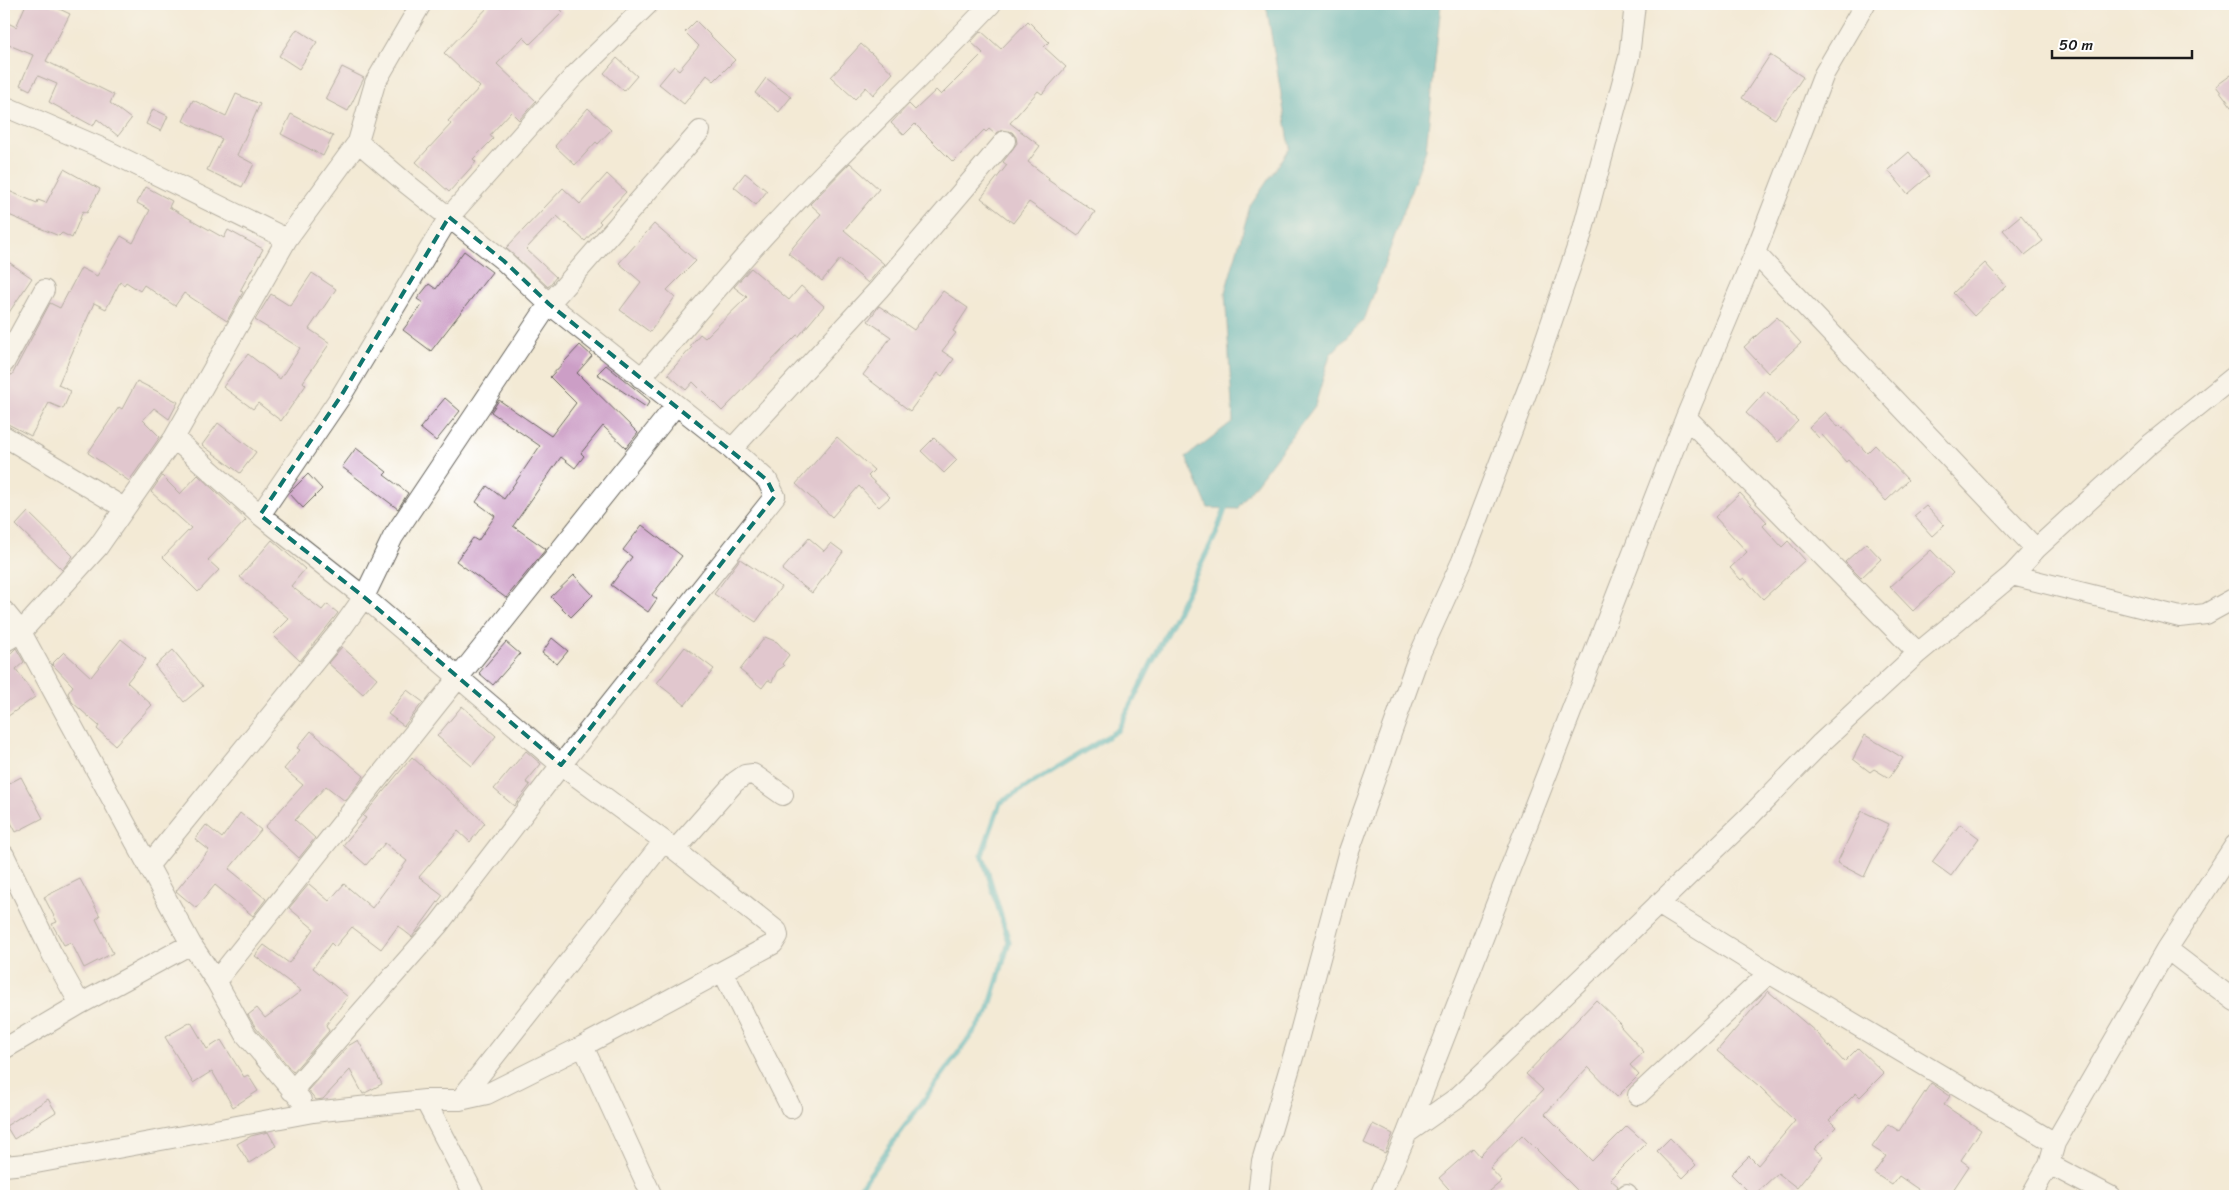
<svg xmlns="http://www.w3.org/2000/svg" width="2239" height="1200" viewBox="0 0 2239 1200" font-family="Sriracha,sans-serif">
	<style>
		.water { fill: #3cacb6; stroke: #2c6469 }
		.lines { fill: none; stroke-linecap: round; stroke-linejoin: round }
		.stream { stroke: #3cacb6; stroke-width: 5.5 }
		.building { fill: #cc9ec6 }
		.street-casing { stroke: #67645d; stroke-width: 22 }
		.street { stroke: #fff; stroke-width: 20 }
		.marked { fill: none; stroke: #0f766e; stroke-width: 4; stroke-dasharray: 10 6; stroke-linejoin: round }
	</style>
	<rect width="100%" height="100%" fill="#fff"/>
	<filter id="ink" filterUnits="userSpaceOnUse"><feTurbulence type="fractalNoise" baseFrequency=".02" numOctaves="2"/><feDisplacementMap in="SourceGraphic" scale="10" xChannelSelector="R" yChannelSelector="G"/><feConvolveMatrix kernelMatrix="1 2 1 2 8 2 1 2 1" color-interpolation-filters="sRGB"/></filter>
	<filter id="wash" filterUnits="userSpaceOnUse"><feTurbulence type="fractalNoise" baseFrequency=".0096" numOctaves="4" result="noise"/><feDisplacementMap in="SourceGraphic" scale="20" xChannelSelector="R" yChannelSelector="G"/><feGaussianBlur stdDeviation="1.12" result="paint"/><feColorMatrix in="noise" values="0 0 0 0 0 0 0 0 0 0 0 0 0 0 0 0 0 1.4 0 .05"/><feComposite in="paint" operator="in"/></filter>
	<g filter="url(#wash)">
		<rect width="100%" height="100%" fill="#f3ead5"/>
		<path class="water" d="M1266 4H1441L1426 150 1365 318 1330 355 1315 406 1237 509 1208 508 1186 457 1233 421 1225 292 1250 206 1290 148Z"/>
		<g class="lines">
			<path class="stream" d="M854 1196 988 1012 1009 942 982 854 1000 803 1118 730 1216 534 1227 503"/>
		</g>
		<g id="blocks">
			<path class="building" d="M26 4H49L70 14 46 61 114 95 110 103 131 119 118 136 97 119 93 126 49 102 57 84 38 76 30 90 20 85 33 55 4 43V21L16 27Z
				M491 4H556L563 12 530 44 523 37 497 64 536 101 519 120 511 112 490 135 493 139 473 159 476 162 449 192 416 162 451 124 448 121 480 87 444 53Z
				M696 21 735 60 714 81 707 75 684 104 659 84 674 66 679 70 699 46 685 32Z
				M1028 21 1049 42 1044 47 1066 67 1042 94 1038 91 1010 123 1040 146 1028 162 1049 178 1048 180 1095 212 1078 236 1029 202 1013 223 981 198 1007 165 1003 162 1017 143 1016 137 1012 132 1002 130 995 134 989 129 986 132 984 130 953 162 915 124 904 135 891 123 909 104 915 110 936 90 941 95 983 53 971 42 981 31 1001 49Z
				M297 29 317 42 299 69 279 56Z
				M861 44 893 73 873 95 866 87 855 99 831 77Z
				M1770 55 1803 77 1775 119 1742 98Z
				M617 58 637 76 624 91 604 73Z
				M342 67 364 78 348 111 325 99Z
				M2235 72V111L2216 86Z
				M766 78 791 97 779 112 755 93Z
				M236 94 260 104 237 155 254 164 242 187 207 170 222 139 183 121 193 100 226 116Z
				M588 108 611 130 598 144 596 142 575 165 555 146Z
				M153 109 168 116 161 131 146 124Z
				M291 114 333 136 323 156 281 134Z
				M1909 152 1929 176 1908 194 1888 170Z
				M850 163 879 189 844 230 884 264 868 283 840 259 822 281 788 253 821 214 810 204Z
				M64 169 100 189 87 213 83 211 72 238 62 233 59 236 4 213V189L37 203 38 200 46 203Z
				M745 173 767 191 756 205 734 187Z
				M607 174 626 192 599 221 601 223 585 241 557 216 526 249 556 277 548 287 506 248 563 188 580 204Z
				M146 187 172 201 169 207 224 238 228 230 263 249 240 291 243 292 227 321 184 293 175 306 144 285 140 291 126 282 124 285 120 282 106 309 94 303 58 385 71 391 63 409 49 403 31 436 4 422V384L9 374 12 375 50 303 60 308 81 268 97 276 121 236 133 243 150 210 137 203Z
				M2021 215 2043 241 2025 255 2003 230Z
				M654 224 696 261 667 290 675 297 650 332 620 310 641 282 619 263Z
				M464 251 492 272 431 351 403 330 423 303 417 299 429 284 436 289Z
				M4 259 32 278 4 320Z
				M1985 263 2006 286 1974 316 1953 293Z
				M751 268 789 300 801 286 824 306 799 336 797 335 722 411 693 382 686 390 668 374 692 347 690 346 700 334 705 338 747 297 734 287Z
				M312 273 336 289 309 329 330 343 303 382 306 385 281 421 258 403 253 409 223 387 248 354 280 379 300 348 255 320 271 294 290 306Z
				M943 291 968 308 953 331 956 333 942 351 954 359 942 376 938 373 910 411 863 375 891 337 868 321 879 306 914 330Z
				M1777 317 1801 343 1768 373 1744 347Z
				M580 345 592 356 577 373 638 433 626 448 603 426 581 453 584 456 575 468 561 457 513 526 546 549 506 598 456 561 473 538 478 541 495 516 476 502 487 486 504 499 540 446 491 412 499 400 551 436 576 403 550 377Z
				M606 365 650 401 646 407 597 374Z
				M137 381 178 402 169 419 154 408 143 420 160 437 129 481 88 453 119 407 122 409Z
				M1766 391 1798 421 1778 442 1746 413Z
				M445 398 460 411 436 441 420 428Z
				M1825 412 1838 427 1840 425 1867 453 1875 445 1908 480 1886 501 1848 460 1846 462 1822 435 1819 438 1809 427Z
				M218 423 256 452 240 473 202 445Z
				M837 437 874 470 868 476 890 497 879 507 859 486 832 517 796 484Z
				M934 438 957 460 944 473 921 451Z
				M356 448 387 472 384 475 408 493 398 509 342 467Z
				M308 474 322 489 303 508 289 493Z
				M198 475 246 520 208 560 219 570 198 592 163 557 191 528 151 492 162 476 180 494Z
				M1740 493 1767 522 1763 526 1782 547 1788 541 1805 560 1763 599 1744 578 1741 580 1730 568 1747 552 1715 517Z
				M1926 506 1944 525 1932 536 1914 516Z
				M28 512 73 556 62 570 16 525Z
				M642 525 682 556 652 595 657 599 648 612 611 585 632 557 623 550Z
				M809 538 824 551 831 543 843 552 812 593 782 570Z
				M272 540 305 569 291 586 322 610 327 604 338 613 300 661 273 635 289 619 240 577Z
				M1866 543 1881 559 1861 578 1845 562Z
				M1931 550 1953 573 1913 611 1890 587Z
				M740 559 781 587 756 622 714 594Z
				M574 575 593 595 571 617 551 597Z
				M765 637 777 642 789 655 782 664 784 666 777 671 772 682 768 680 762 688 740 670Z
				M552 638 568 651 557 664 542 653Z
				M121 639 146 659 127 682 152 705 115 745 97 729 99 726 72 702 68 693 73 686 52 664 64 652 91 677Z
				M506 642 520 654 493 685 479 673Z
				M342 647 377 678 363 694 328 663Z
				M685 647 714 669 685 705 657 683Z
				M16 648 24 662 16 669 35 697 4 719V654L7 657Z
				M173 650 203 686 184 702 155 666Z
				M407 690 423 702 404 726 388 714Z
				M462 706 496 736 472 766 437 736Z
				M311 731 364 776 345 801 326 786 295 820 315 838 299 858 265 827 303 785 284 769 300 750 297 748Z
				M1865 735 1903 758 1889 778 1874 769 1870 772 1853 759Z
				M526 751 541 764 526 782 530 785 514 806 494 789Z
				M412 757 485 823 470 842 458 831 419 877 443 895 412 937 398 926 381 949 352 927 335 947 331 943 313 968 348 997 326 1025 329 1031 293 1072 256 1028 248 1015 257 1008 265 1018 301 991 255 956 264 945 289 963 314 929 289 908 309 884 329 901 344 884 372 908 407 861 385 843 366 865 343 845 366 818 363 816Z
				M21 777 43 818 16 832 4 809V786Z
				M1862 811 1889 824 1864 877 1837 863Z
				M240 813 261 830 229 869 266 899 253 916 215 885 196 908 176 891 209 850 195 839 206 825 222 838Z
				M1960 824 1979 838 1951 876 1932 862Z
				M80 879 100 916 96 919 113 953 84 968 71 942 64 945 52 924 57 922 44 897Z
				M1768 991 1817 1033 1844 1062 1858 1048 1884 1073 1860 1097 1856 1093 1829 1120 1836 1127 1814 1149 1823 1156 1797 1188 1778 1173 1753 1196 1731 1174 1749 1156 1758 1165 1795 1121 1759 1086 1717 1051Z
				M1596 1000 1621 1024 1620 1026 1644 1052 1630 1065 1639 1075 1617 1097 1588 1067 1545 1114 1592 1161 1627 1126 1646 1143 1610 1179 1618 1186 1613 1196H1583L1522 1135 1490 1168 1502 1181 1484 1196H1455L1439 1178 1473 1148 1480 1156 1543 1090 1526 1074Z
				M191 1022 207 1049 221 1040 244 1077 248 1075 258 1091 233 1107 212 1071 193 1083 165 1037Z
				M358 1040 382 1084 363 1094 350 1070 323 1099 316 1100 308 1090 348 1046Z
				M1931 1083 1950 1096 1944 1105 1981 1130 1961 1160 1969 1166 1949 1196H1928L1899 1176 1892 1185 1874 1173 1886 1156 1872 1147 1888 1124 1899 1131Z
				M48 1099 56 1112 14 1139 6 1126Z
				M1373 1124 1393 1134 1385 1153 1364 1143Z
				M268 1132 276 1146 249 1163 237 1144 251 1136Z
				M1670 1138 1696 1165 1683 1178 1657 1151Z"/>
		</g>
	</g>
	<g filter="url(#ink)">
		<use href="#blocks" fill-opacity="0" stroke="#67645d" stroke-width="1"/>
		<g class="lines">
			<defs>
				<path id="street" d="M4 106 106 150 287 239
					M1755 253 2036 549
					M4 363 44 290
					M641 378C681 332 719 285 760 240 834 159 915 84 991 4
					M1686 417 1918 653
					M4 436 124 508
					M732 449 879 289 1005 141
					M260 515 341 396 449 217 575 75 648 4
					M2012 575 2180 617 2206 614 2235 598
					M4 611 21 632 191 944 216 981 246 1035 301 1100
					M4 642 21 632 98 547 174 438 287 239 358 142 375 83 421 4
					M675 850 735 782 745 775 753 774 783 795
					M4 855 52 954 80 1004
					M148 866 342 628 364 597 393 537 549 304 700 131
					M1658 904 1769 973 2055 1143
					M2167 949 2235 1001
					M723 972 791 1108
					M216 981 676 405
					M583 1046 652 1196
					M4 1049 80 1004 191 944
					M292 1091 438 925 561 765 775 496 767 480 732 449 549 304 504 261 407 184 358 142
					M1638 1095 1769 973
					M425 1100 475 1196
					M460 1100 664 841
					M1407 1133 1458 1097 1748 818 1821 743 1918 653 2012 575 2036 549 2147 447 2235 376
					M2049 1164 2110 1196
					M4 1166 36 1163 313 1112 425 1100H460L487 1094 583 1046 773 944 778 936 777 931 664 841 561 765 364 597 260 515 174 438
					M1258 1196 1262 1161 1296 1047 1348 854 1418 658 1462 561 1534 373 1582 233 1629 57 1635 4
					M1380 1196 1407 1133 1686 417 1755 253 1824 74 1865 4
					M1625 1196 1627 1194
					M2031 1196 2049 1164 2055 1143 2167 949 2235 845"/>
			</defs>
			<use href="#street" class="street-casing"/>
			<use href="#street" class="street"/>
		</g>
	</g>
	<path d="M0 0H2239V1200H0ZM449 217 504 261 549 304 767 480 775 496 561 765 364 597 260 515 341 396Z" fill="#f3ead5" fill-opacity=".55" fill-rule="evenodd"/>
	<path class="marked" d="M449 217 504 261 549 304 767 480 775 496 561 765 364 597 260 515 341 396Z"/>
	<rect width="2239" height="1200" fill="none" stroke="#fff" stroke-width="20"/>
	<path d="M2052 50v8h140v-8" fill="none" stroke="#1c1c1c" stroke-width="2.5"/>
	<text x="2059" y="50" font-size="15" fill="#1c1c1c" stroke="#ffffff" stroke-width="4" paint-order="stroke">50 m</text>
</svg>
